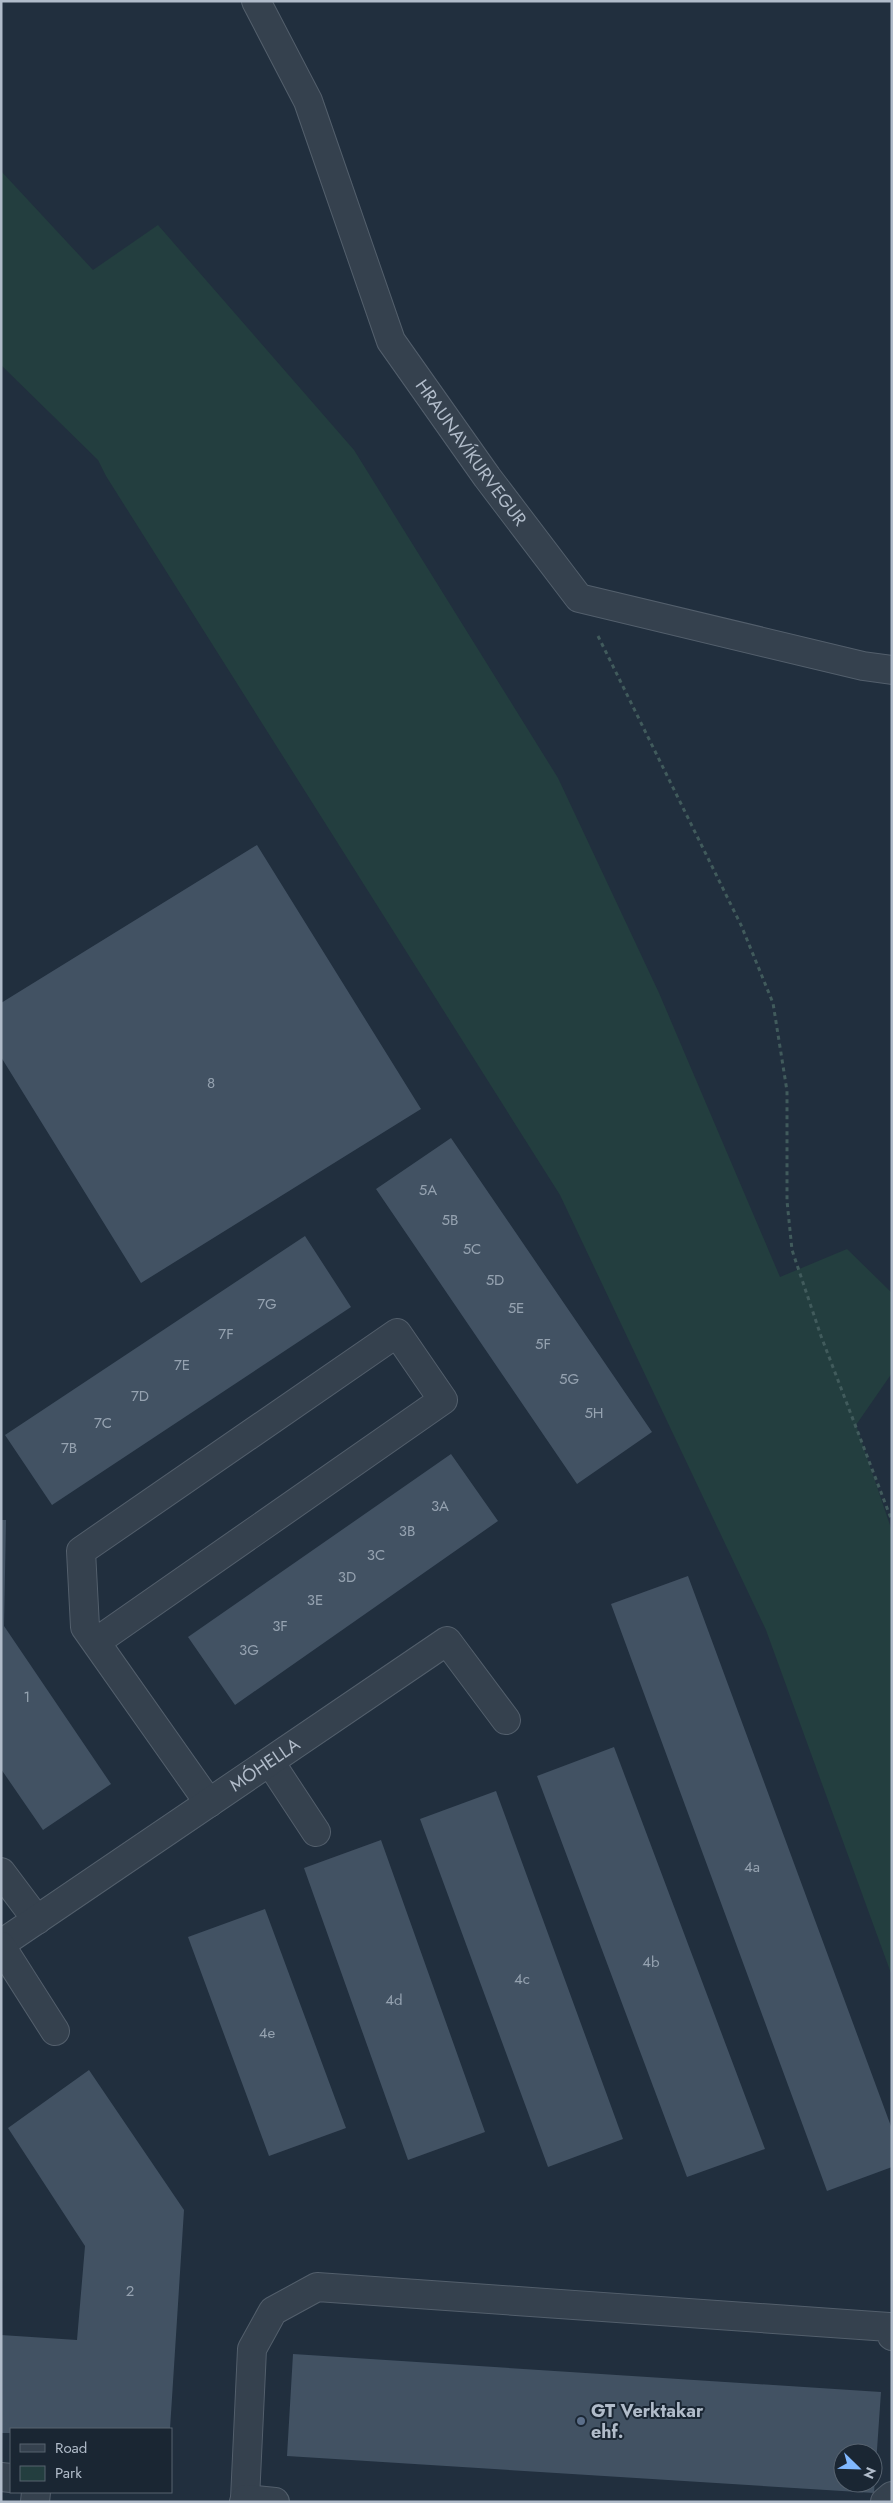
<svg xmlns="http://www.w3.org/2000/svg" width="893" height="2503" viewBox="0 0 893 2503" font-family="Jost,sans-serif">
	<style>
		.green { fill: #233e3f }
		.building { fill: #425263; fill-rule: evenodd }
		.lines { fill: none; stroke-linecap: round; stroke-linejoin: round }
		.minor-casing { stroke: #535f6c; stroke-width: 30 }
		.path { stroke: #415b5c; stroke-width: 3; stroke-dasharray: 4 4; stroke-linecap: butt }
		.minor { stroke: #35414e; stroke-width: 28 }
		.service-dot { fill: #5c6f8a; stroke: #1a2633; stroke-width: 2 }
		.labels { text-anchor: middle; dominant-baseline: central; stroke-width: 4; stroke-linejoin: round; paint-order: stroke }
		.number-label { font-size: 15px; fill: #95a2b0 }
		.street-label { font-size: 18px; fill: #b1bcca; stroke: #1a2633 }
		.poi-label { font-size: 18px; font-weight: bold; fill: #b1bcca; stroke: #1a2633; text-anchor: start }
	</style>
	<rect width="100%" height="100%" fill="#212f3e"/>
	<path class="green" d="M1 171 93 270 158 225 354 450 558 778 659 993 780 1277 847 1249 892 1293V1373L856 1425 892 1531V1976L766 1630 560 1195 106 476 98 460 1 365Z"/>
	<path class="building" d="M257 845 421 1109 141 1283 1 1057V1003Z
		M451 1138 652 1432 577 1484 376 1189Z
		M305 1236 351 1307 52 1505 5 1435Z
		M451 1454 498 1521 235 1705 188 1637Z
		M1 1520H6L4 1626 111 1784 43 1830 1 1769Z
		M688 1576 892 2129V2167L827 2191 611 1604Z
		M614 1747 765 2149 687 2177 537 1776Z
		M496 1791 623 2139 548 2167 420 1819Z
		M381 1840 485 2132 408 2160 304 1868Z
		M265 1909 346 2128 269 2156 188 1937Z
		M89 2070 184 2210 170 2429H11V2433H1V2335L77 2340 85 2246 8 2128Z
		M293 2354 881 2392 874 2493 287 2456ZM843 2453H873V2483H843Z"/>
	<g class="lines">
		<defs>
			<g id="minor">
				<path id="s1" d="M256 1 308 101 391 341 487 477 579 598 863 666 892 670"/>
				<path d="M96 1642 443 1400 397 1333 81 1551 85 1627 209 1803"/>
				<path d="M270 1762 316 1832"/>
				<path d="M1 1872 37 1920"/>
				<path id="s2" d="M1 1944 447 1641 506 1720"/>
				<path d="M1 1946 55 2031"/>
				<path d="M1 2477 11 2478"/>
				<path d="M245 2499 252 2349 273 2311 317 2287 889 2327 892 2336"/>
				<path d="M35 2502 36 2492"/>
				<path d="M244 2502 245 2499 275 2502"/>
				<path d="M885 2502 892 2496"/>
			</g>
		</defs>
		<use href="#minor" class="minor-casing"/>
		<path class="path" d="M598 636 741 925 773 1003 787 1091V1201L792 1250 821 1336 892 1521"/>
		<use href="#minor" class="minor"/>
	</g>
	<circle class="service-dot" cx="581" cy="2421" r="5"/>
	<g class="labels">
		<g class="number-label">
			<text x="211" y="1083">8</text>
			<text x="428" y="1190">5A</text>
			<text x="450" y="1220">5B</text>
			<text x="472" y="1249">5C</text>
			<text x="495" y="1280">5D</text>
			<text x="267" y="1304">7G</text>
			<text x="516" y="1308">5E</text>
			<text x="226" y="1334">7F</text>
			<text x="543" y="1344">5F</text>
			<text x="182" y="1365">7E</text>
			<text x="569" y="1379">5G</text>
			<text x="140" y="1396">7D</text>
			<text x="594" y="1413">5H</text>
			<text x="103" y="1423">7C</text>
			<text x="69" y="1448">7B</text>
			<text x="440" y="1506">3A</text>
			<text x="407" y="1531">3B</text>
			<text x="376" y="1555">3C</text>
			<text x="347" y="1577">3D</text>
			<text x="315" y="1600">3E</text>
			<text x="280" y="1626">3F</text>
			<text x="249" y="1650">3G</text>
			<text x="27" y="1697">1</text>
			<text x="752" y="1867">4a</text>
			<text x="651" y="1962">4b</text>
			<text x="522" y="1979">4c</text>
			<text x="394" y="2000">4d</text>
			<text x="267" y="2033">4e</text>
			<text x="130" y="2291">2</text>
		</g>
		<g class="street-label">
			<text stroke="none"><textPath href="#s1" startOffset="504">HRAUNAVÍKURVEGUR</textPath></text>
			<text stroke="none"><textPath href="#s2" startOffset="319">MÓHELLA</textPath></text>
		</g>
		<g class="poi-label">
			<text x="591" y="2411">GT Verktakar<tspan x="591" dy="21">ehf.</tspan></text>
		</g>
	</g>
	<rect width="893" height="2503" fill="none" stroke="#b1bcca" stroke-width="5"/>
	<rect x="10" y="2428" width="162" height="65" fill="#1a2633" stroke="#56626f"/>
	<rect x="20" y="2444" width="25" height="8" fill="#35414e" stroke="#56626f"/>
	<text x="55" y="2453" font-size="15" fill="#b1bcca">Road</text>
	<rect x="20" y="2466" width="25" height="15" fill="#233e3f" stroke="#56626f"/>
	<text x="55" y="2478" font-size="15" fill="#b1bcca">Park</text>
	<g transform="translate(858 2468) rotate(113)"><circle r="24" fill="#1a2633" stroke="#56626f"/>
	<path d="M0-4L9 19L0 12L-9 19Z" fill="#80b8ff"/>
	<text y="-8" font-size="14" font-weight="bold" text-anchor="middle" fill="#b1bcca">N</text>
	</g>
</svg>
